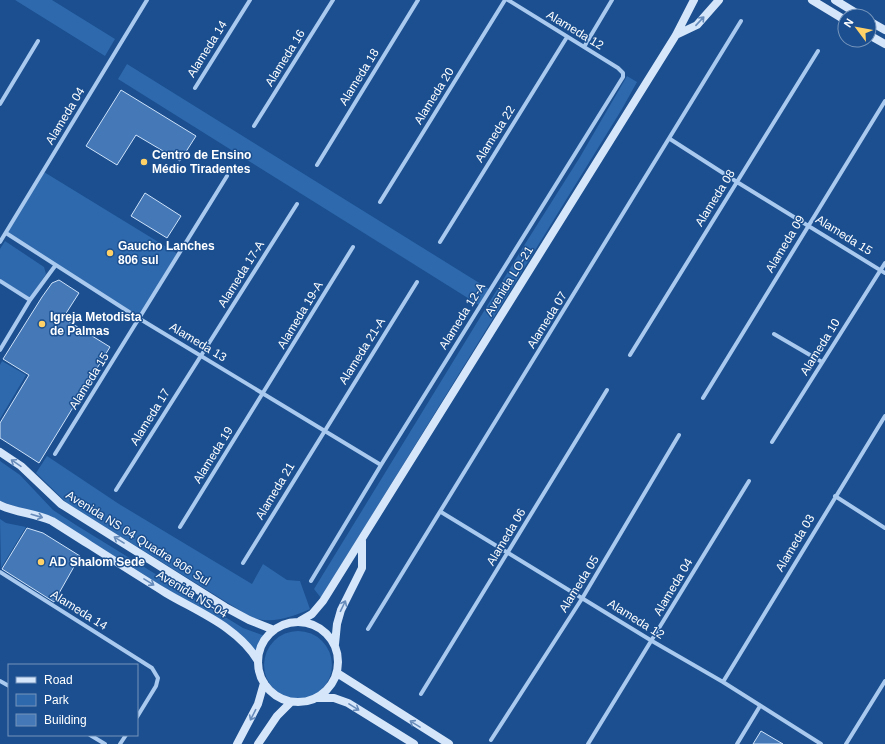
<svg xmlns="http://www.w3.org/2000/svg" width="885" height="744" viewBox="0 0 885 744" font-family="Helvetica,sans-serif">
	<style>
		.green { fill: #2e69ad }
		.building { fill: #4478b7; stroke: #cfe3fa }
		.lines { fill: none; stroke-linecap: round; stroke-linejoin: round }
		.street { stroke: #a9c9ee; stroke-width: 4 }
		.secondary { stroke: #d6e6fa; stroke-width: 8 }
		.oneway { stroke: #668bba }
		.poi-dot { fill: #ffd166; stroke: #1b4f8f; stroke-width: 1.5 }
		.labels { text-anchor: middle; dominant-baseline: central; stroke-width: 3; stroke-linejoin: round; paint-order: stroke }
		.street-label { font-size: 12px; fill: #fff; stroke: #1b4f8f }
		.poi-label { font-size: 12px; font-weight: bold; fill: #fff; stroke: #1b4f8f; text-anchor: start }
	</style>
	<rect width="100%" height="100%" fill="#1b4f8f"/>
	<path class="green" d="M15 0H52L115 39 105 56Z
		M127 64 489 289 479 305 118 79Z
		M627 76 637 82 622 109 321 598 314 589 525 244 580 157Z
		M44 172 178 254 140 317 7 233Z
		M5 241 44 267 46 274 30 298 0 279V249Z
		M2 361 26 375 0 419V365Z
		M47 456 119 504 252 584 263 564 287 580 300 581 310 609C290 618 269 625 249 616L68 504 36 473Z
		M0 461 20 475 53 510 76 525 243 628 265 636 256 651 238 633 57 521 0 501Z
		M0 519 6 523 26 527 1 568Z
		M264 665a34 34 0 1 1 68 0a34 34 0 1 1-68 0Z"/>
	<path class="building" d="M121 90 196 136 180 161 136 135 117 165 86 146Z
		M145 193 181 216 167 238 131 216Z
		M59 280 79 293 63 318 110 347 39 463 0 438V423L29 375 3 359 42 297 52 283Z
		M27 528 43 533 80 556 54 602 2 569Z
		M761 731 783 744H753Z"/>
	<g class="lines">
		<path class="street" d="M584 47 612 0
			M195 88 250 0
			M0 104 38 41
			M254 126 333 0
			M670 139 737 182 885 273
			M317 165 418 0
			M380 202 505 0
			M6 233 140 319 381 465
			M0 242 147 0
			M440 242 567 37
			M0 281 30 300
			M774 334 822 362
			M0 350 30 300 55 266
			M630 355 818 51
			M703 398 885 101
			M772 442 885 263
			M55 454 227 176
			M116 490 297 204
			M835 496 885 528
			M441 512 652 641 723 682 821 744
			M180 527 353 247
			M243 563 417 282
			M0 572 152 668 158 678 156 686 137 717
			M311 581 381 465 623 77V73L618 68 508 0
			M368 629 741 21
			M0 681 9 686
			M723 682 885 416
			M421 694 607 390
			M90 735 105 744
			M491 740 583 597 679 435
			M120 744 126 735
			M588 744 749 481
			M737 744 760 706
			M846 744 885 681"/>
		<path class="secondary" d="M812 0 845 20
			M835 0 861 16
			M869 21 885 30
			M676 35 697 25 719 0
			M869 35 885 44
			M0 452 21 466 61 504 225 607 249 620 274 630
			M0 505C17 513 35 513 52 521 90 545 127 569 166 593 198 612 238 627 258 661
			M300 621 312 614 323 601 676 35 694 0
			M258 662a40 40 0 1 1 80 0a40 40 0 1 1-80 0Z
			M335 644 337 624 341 610 362 568V541
			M337 673 449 744
			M317 698H334L348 703 414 744
			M237 744 258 704 264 683
			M258 744 277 716 291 702"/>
	</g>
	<defs><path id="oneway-shaft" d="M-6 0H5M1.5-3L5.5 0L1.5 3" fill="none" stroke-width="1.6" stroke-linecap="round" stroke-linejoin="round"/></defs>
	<g class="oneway">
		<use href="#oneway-shaft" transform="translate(700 21) rotate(-47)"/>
		<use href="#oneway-shaft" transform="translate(16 463) rotate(-146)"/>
		<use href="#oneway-shaft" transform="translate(37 516) rotate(16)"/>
		<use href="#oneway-shaft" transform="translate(119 540) rotate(-148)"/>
		<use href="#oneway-shaft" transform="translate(149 582) rotate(32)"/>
		<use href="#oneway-shaft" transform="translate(343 606) rotate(-64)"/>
		<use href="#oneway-shaft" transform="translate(354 707) rotate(32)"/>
		<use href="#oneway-shaft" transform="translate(253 715) rotate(117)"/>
		<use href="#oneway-shaft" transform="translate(415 724) rotate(-148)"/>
	</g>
	<g class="poi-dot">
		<circle cx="144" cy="162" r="4"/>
		<circle cx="110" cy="253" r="4"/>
		<circle cx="42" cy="324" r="4"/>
		<circle cx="41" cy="562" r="4"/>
	</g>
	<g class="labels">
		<g class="street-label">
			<text transform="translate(575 30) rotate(31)">Alameda 12</text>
			<text transform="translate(207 49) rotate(-58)">Alameda 14</text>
			<text transform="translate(285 58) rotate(-58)">Alameda 16</text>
			<text transform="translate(359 77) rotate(-58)">Alameda 18</text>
			<text transform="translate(434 96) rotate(-58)">Alameda 20</text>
			<text transform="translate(65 116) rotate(-59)">Alameda 04</text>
			<text transform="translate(495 134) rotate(-58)">Alameda 22</text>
			<text transform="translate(715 198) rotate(-58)">Alameda 08</text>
			<text transform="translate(844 235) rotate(32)">Alameda 15</text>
			<text transform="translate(785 244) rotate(-59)">Alameda 09</text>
			<text transform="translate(241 274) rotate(-58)">Alameda 17-A</text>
			<text transform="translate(509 281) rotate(-58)">Avenida LO-21</text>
			<text transform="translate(300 315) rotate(-59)">Alameda 19-A</text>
			<text transform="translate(462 316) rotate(-58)">Alameda 12-A</text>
			<text transform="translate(547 320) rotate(-58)">Alameda 07</text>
			<text transform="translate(198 342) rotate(31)">Alameda 13</text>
			<text transform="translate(820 347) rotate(-58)">Alameda 10</text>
			<text transform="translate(362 351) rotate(-58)">Alameda 21-A</text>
			<text transform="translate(89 381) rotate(-58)">Alameda 15</text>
			<text transform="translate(150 417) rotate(-58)">Alameda 17</text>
			<text transform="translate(213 455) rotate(-58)">Alameda 19</text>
			<text transform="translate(275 491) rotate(-59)">Alameda 21</text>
			<text transform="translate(506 537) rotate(-59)">Alameda 06</text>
			<text transform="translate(138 538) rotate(32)">Avenida NS 04 Quadra 806 Sul</text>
			<text transform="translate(795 543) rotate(-59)">Alameda 03</text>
			<text transform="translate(579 584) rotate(-58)">Alameda 05</text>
			<text transform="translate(673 587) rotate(-59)">Alameda 04</text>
			<text transform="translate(192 594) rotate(31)">Avenida NS-04</text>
			<text transform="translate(79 610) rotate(32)">Alameda 14</text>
			<text transform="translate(636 619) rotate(32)">Alameda 12</text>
		</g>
		<g class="poi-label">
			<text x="152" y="155">Centro de Ensino<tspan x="152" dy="14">Médio Tiradentes</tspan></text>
			<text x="118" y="246">Gaucho Lanches<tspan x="118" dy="14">806 sul</tspan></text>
			<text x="50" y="317">Igreja Metodista<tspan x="50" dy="14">de Palmas</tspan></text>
			<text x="49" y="562">AD Shalom Sede</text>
		</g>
	</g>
	<rect x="8" y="664" width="130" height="72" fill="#1b4f8f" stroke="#7695bc"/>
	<rect x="16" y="677" width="20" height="6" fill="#d6e6fa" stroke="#7695bc"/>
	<text x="44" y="684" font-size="12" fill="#ffffff">Road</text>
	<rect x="16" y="694" width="20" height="12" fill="#2e69ad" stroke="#7695bc"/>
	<text x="44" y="704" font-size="12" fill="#ffffff">Park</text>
	<rect x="16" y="714" width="20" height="12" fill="#4478b7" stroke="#7695bc"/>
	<text x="44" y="724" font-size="12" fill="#ffffff">Building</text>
	<g transform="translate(857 28) rotate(302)"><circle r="19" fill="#1b4f8f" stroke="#7695bc"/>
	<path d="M0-3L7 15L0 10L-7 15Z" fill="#ffd166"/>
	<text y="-6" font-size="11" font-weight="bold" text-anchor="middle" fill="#ffffff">N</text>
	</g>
</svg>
